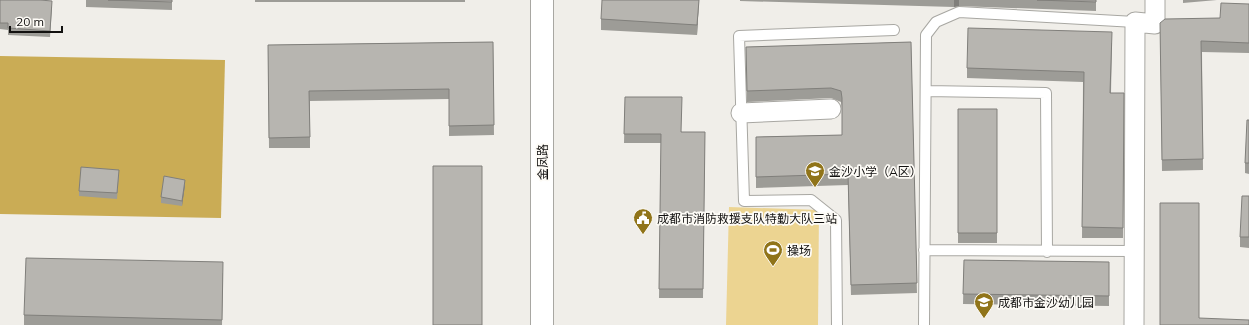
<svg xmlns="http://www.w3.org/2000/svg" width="1249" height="325" viewBox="0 0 1249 325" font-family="Mulish,'Noto Sans SC',sans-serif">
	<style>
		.green { fill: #ecd491 }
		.forest { fill: #caac55 }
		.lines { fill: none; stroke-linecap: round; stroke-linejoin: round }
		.lane-casing { stroke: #a8a7a2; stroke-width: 12 }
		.street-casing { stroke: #a8a7a2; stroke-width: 21 }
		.secondary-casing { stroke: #a8a7a2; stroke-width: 24 }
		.lane { stroke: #fff; stroke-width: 10 }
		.street { stroke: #fff; stroke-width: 19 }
		.secondary { stroke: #fff; stroke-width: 22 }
		.wall { fill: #9d9c97 }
		.shaded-wall { fill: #807f7b }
		.building { fill: #b7b5b0; stroke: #807f7b }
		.labels { text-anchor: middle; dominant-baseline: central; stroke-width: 3.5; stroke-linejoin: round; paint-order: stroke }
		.street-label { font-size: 12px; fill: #121110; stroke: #fdfbf6 }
		.poi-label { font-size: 12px; fill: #121110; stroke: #fdfbf6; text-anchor: start }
	</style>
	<rect width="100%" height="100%" fill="#f0eee9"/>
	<path class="green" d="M729 207 819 210 818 325H726Z"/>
	<path class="forest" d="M0 56 225 60 221 218 0 214Z"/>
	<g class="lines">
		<defs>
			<path id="lane" d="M926 91 1046 93 1047 252
				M924 250 1134 251
				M837 325 836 220 811 200 744 201 739 36 894 30
				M924 325 926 35 936 22 959 12 1135 22"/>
			<path id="street" d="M741 113 831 109
				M1134 325 1135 22 1155 24V0"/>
			<path id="secondary" d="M542 325V0"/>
		</defs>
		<use href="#lane" class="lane-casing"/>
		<use href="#street" class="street-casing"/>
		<use href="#secondary" class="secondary-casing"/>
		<use href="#lane" class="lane"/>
		<use href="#street" class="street"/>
		<use href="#secondary" class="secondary"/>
	</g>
	<path class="wall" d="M0 0 52 7 50 37 8 35V30L0 29Z
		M86 0H172V10L86 7Z
		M255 0H465V2H255Z
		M699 0 697 35 601 30V19Z
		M740 0H1096V11L959 6 954 7 740 1Z
		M1183 0H1217L1183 3Z
		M1249 4V53L1202 52 1203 170 1162 171 1160 23 1220 18Z
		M493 42 494 135 449 136V99L310 101V148H269L268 45Z
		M911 42 917 293 851 295 848 185 756 188V137L842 135V108L841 102 831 98 747 102 746 47Z
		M1112 43 1111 93H1124L1123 238H1082L1083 82 967 78V68Z
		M625 97 682 132H705L703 298H659L661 143H624Z
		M958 109H997V243H958Z
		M1249 120V174L1245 173V163Z
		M119 175 117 199 79 196V191Z
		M185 185 182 206 161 203V197Z
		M1249 196V248L1240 247V237Z
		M964 260 1109 262V306L963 304Z
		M223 273 222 325H24V315Z"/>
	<path class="shaded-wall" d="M699 0 697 35V25Z
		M954 0H959V6L954 7Z
		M185 180V185L182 206V201Z"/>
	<path class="building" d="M0 0H40L52 1 50 31 8 28V23H0Z
		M108 0H172V2Z
		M602 0H699L697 25 601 19Z
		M1037 0H1096V2Z
		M1221 3 1249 4V43L1201 41 1203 159 1162 160 1160 23 1165 19 1220 18Z
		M968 28 1112 32 1110 93H1124L1123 228 1082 227 1084 72 967 68Z
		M493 42 494 125 449 126V89L309 91 310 137 269 138 268 45Z
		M911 42 917 283 851 285 848 174 756 177V137L842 135V98L841 91 831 88 747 91 746 47Z
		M625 97H682L681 132H705L703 289H659L661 134H624Z
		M958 109H997V233H958Z
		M1247 120H1249V163H1245Z
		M433 166H482V325H433Z
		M81 167 119 170 117 193 79 191Z
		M164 176 185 180 182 201 161 197Z
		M1242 196H1249V237H1240Z
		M1160 203H1199V318L1249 320V325H1160Z
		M26 258 223 262 222 320 24 315Z
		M964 260 1109 262V296L963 294Z"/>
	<defs>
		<symbol id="school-pin" viewBox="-11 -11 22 30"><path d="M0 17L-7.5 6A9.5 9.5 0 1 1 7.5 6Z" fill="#907419" stroke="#fdfbf6"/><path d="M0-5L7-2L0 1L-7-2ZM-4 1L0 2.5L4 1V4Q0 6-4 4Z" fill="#fff"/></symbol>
		<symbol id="civic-pin" viewBox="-11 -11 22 30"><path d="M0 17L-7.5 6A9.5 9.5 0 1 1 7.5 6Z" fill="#907419" stroke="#fdfbf6"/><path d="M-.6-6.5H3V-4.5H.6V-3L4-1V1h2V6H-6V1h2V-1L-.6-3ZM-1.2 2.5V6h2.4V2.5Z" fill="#fff"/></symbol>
		<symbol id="stadium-pin" viewBox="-11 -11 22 30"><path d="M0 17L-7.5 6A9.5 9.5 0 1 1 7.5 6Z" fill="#907419" stroke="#fdfbf6"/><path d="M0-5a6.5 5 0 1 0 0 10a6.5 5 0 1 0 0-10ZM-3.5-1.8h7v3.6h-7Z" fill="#fff"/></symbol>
	</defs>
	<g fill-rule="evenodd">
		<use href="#school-pin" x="804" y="160" width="22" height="30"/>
		<use href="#civic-pin" x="632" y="207" width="22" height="30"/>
		<use href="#stadium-pin" x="762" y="239" width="22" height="30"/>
		<use href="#school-pin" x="973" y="291" width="22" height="30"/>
	</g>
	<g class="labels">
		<g class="street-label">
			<text transform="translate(542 162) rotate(-90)">金凤路</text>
		</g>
		<g class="poi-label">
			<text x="829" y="171">金沙小学（A区）</text>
			<text x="657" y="218">成都市消防救援支队特勤大队三站</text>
			<text x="787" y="250">操场</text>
			<text x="998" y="302">成都市金沙幼儿园</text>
		</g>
	</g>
	<path d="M10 26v6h52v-6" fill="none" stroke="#121110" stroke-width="2"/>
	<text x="16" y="26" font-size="12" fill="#121110" stroke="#fdfbf6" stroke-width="3" paint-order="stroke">20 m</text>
</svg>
